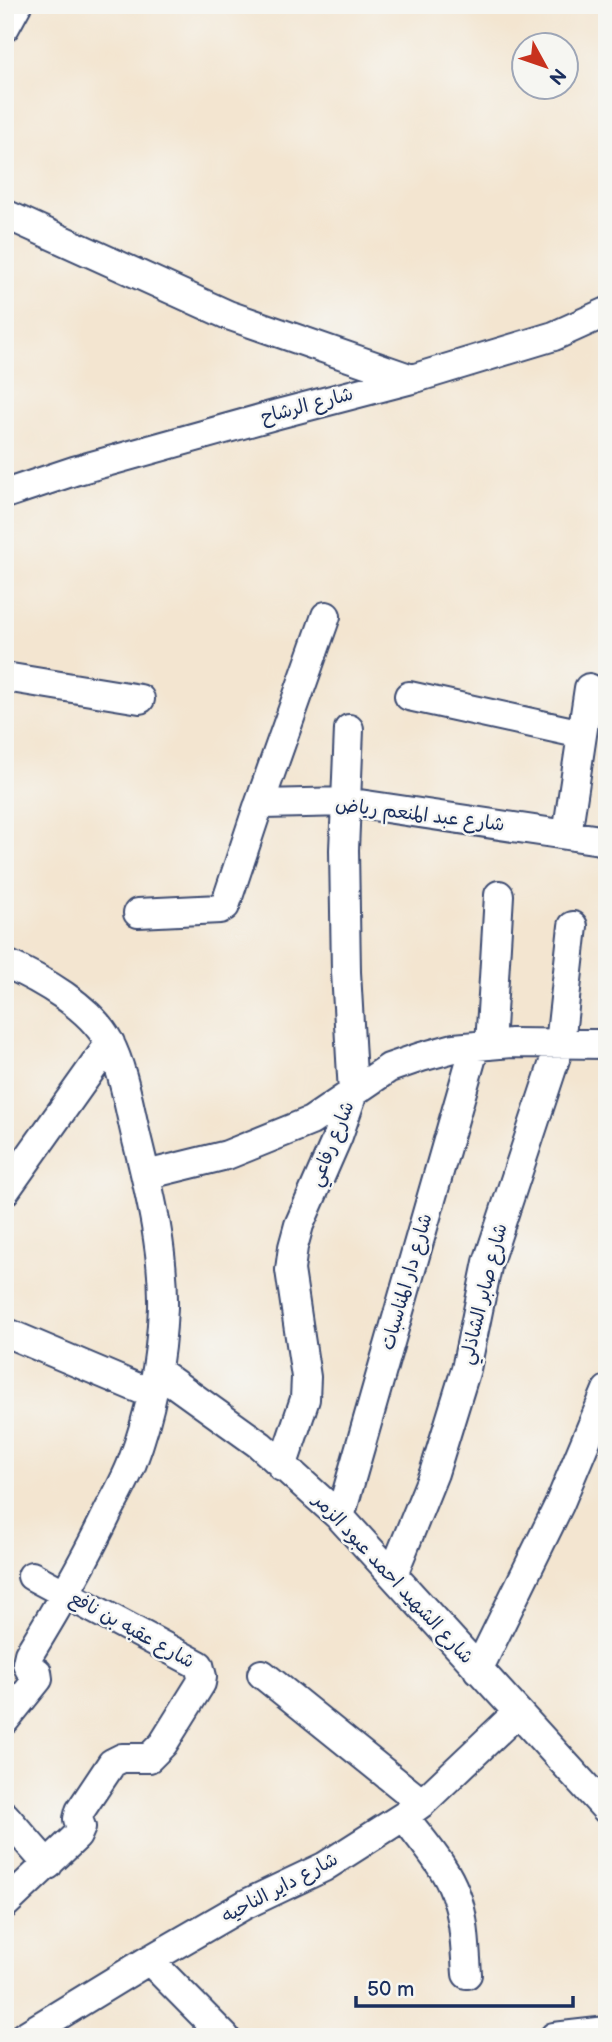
<svg xmlns="http://www.w3.org/2000/svg" width="612" height="2042" viewBox="0 0 612 2042" font-family="'Balsamiq Sans','Playpen Sans Arabic',sans-serif">
	<style>
		.lines { fill: none; stroke-linecap: round; stroke-linejoin: round }
		.minor-casing { stroke: #3b4a6f; stroke-width: 32 }
		.minor { stroke: #fff; stroke-width: 28 }
		.labels { text-anchor: middle; dominant-baseline: central; stroke-width: 5; stroke-linejoin: round; paint-order: stroke }
		.street-label { font-size: 19px; fill: #1b2f5e; stroke: #f6f6f2 }
	</style>
	<rect width="100%" height="100%" fill="#f6f6f2"/>
	<filter id="ink" filterUnits="userSpaceOnUse"><feTurbulence type="fractalNoise" baseFrequency=".0143" numOctaves="2"/><feDisplacementMap in="SourceGraphic" scale="14" xChannelSelector="R" yChannelSelector="G"/><feConvolveMatrix kernelMatrix="1 2 1 2 8 2 1 2 1" color-interpolation-filters="sRGB"/></filter>
	<filter id="wash" filterUnits="userSpaceOnUse"><feTurbulence type="fractalNoise" baseFrequency=".00686" numOctaves="4" result="noise"/><feDisplacementMap in="SourceGraphic" scale="28" xChannelSelector="R" yChannelSelector="G"/><feGaussianBlur stdDeviation="1.57" result="paint"/><feColorMatrix in="noise" values="0 0 0 0 0 0 0 0 0 0 0 0 0 0 0 0 0 1.4 0 .05"/><feComposite in="paint" operator="in"/></filter>
	<g filter="url(#wash)">
		<rect width="100%" height="100%" fill="#f3e5d0"/>
	</g>
	<g filter="url(#ink)">
		<g class="lines">
			<defs>
				<path id="minor" d="M5 27 17 5
					M5 214 228 315 412 379
					M5 494 74 471 278 414 412 379 554 336 607 312
					M5 677 140 699
					M409 696 582 734
					M259 805 326 616
					M567 835 589 688
					M138 913 220 909 225 906 258 807 264 804 346 802 607 841
					M5 963C41 979 91 1007 109 1042 124 1070 130 1113 138 1144 151 1197 164 1252 163 1307 161 1359 151 1413 132 1463 126 1479 117 1495 109 1510 85 1560 58 1607 29 1654L27 1663 29 1668 37 1672 38 1679 5 1720
					M490 1045 499 895
					M146 1175 227 1155 311 1121 389 1068 421 1057 454 1048 511 1043 607 1044
					M5 1191 110 1043
					M5 1332 152 1394
					M157 1371 260 1445 340 1517 607 1810
					M282 1467 305 1399 306 1377 290 1270 293 1247 299 1225 338 1136 353 1093 346 972 344 850 349 729
					M340 1517 475 1046
					M393 1574 434 1473 466 1369 488 1262 560 1044 573 926
					M478 1670 559 1505 607 1390
					M262 1674 422 1803
					M5 1816 48 1865
					M404 1816C421 1840 445 1865 455 1893 465 1918 465 1948 467 1974
					M5 1904 77 1836 81 1827 78 1819 80 1811 112 1763 122 1758H149L163 1744 201 1683 202 1677 199 1665 32 1576
					M149 1960 225 2037
					M23 2037 149 1960 246 1904 324 1867 404 1816 422 1803 517 1713
					M554 2037 607 2031"/>
			</defs>
			<use href="#minor" class="minor-casing"/>
			<use href="#minor" class="minor"/>
		</g>
	</g>
	<g class="labels">
		<g class="street-label">
			<text transform="translate(307 406) rotate(-15)">شارع الرشاح</text>
			<text transform="translate(420 815) rotate(7)">شارع عبد المنعم رياض</text>
			<text transform="translate(332 1144) rotate(-68)">شارع رفاعي</text>
			<text transform="translate(407 1282) rotate(-74)">شارع دار المناسبات</text>
			<text transform="translate(484 1294) rotate(-76)">شارع صابر الشاذلي</text>
			<text transform="translate(393 1579) rotate(47)">شارع الشهيد احمد عبود الزمر</text>
			<text transform="translate(132 1630) rotate(29)">شارع عقبه بن نافع</text>
			<text transform="translate(280 1888) rotate(-28)">شارع داير الناحيه</text>
		</g>
	</g>
	<rect width="612" height="2042" fill="none" stroke="#f6f6f2" stroke-width="28"/>
	<g transform="translate(545 66) rotate(130)"><circle r="33" fill="#f6f6f2" stroke="#9ea6b7" stroke-width="2"/>
	<path d="M0-5L12 26L0 18L-12 26Z" fill="#c8321e"/>
	<text y="-10" font-size="19" font-weight="bold" text-anchor="middle" fill="#1b2f5e">N</text>
	</g>
	<path d="M356 1996v10h217v-10" fill="none" stroke="#1b2f5e" stroke-width="3.5"/>
	<text x="367" y="1996" font-size="21" fill="#1b2f5e" stroke="#f6f6f2" stroke-width="5" paint-order="stroke">50 m</text>
</svg>
